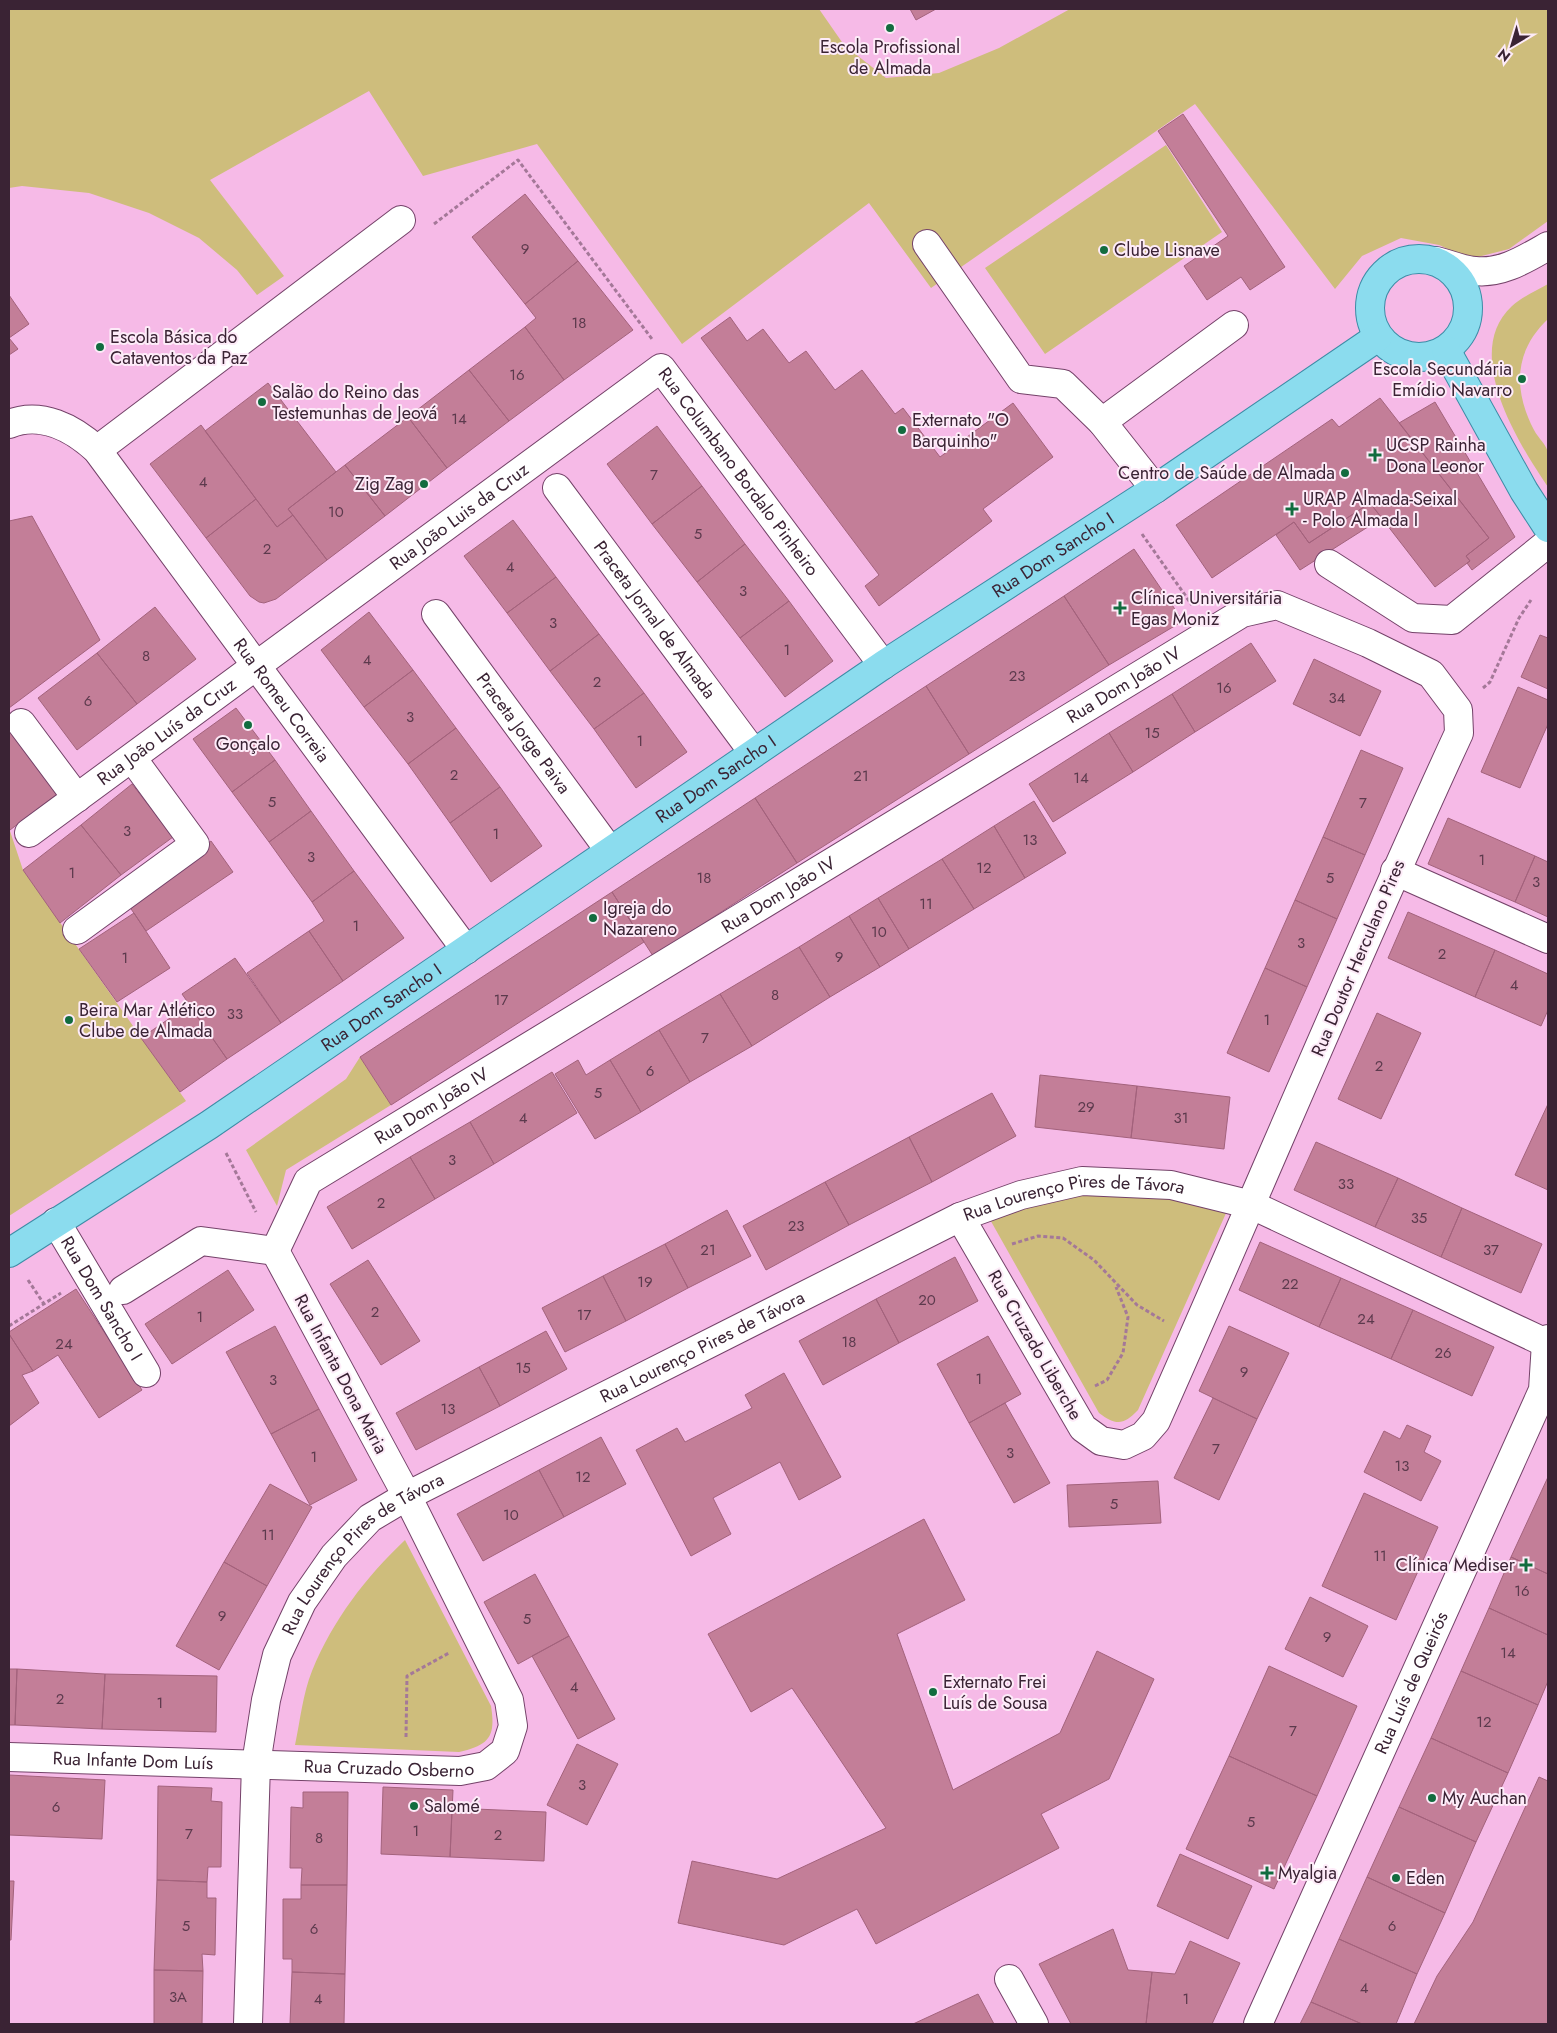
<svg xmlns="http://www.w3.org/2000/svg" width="1557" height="2033" viewBox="0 0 1557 2033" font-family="Jost,sans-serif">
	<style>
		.green { fill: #cebd7c }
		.building { fill: #c37e98; stroke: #a3627c }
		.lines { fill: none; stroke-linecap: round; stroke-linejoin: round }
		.minor-casing { stroke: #744269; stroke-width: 30 }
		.major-casing { stroke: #3d8ca6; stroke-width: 30 }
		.path { stroke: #a47898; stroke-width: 3; stroke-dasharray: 4 2.5; stroke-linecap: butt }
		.minor { stroke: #fff; stroke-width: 28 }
		.major { stroke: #8bdcee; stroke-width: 28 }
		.poi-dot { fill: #126c3f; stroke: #fdebf8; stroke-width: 2 }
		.labels { text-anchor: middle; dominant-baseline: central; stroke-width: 4; stroke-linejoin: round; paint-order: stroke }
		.number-label { font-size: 15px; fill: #5c3a4d }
		.poi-label { font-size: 18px; fill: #3a2334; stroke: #fdebf8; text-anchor: start }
		.street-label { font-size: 18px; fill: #3a2334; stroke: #fdebf8 }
	</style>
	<rect width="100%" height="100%" fill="#f6bae7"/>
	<path class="green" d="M9 9H819L844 45 886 78 939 73 999 48 1070 9H1548V221L1509 249 1470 259 1439 245 1401 238 1362 256 1335 289 1195 104 931 288 869 203 682 344 537 144 423 176 369 91 210 180 284 276 257 295 237 270 199 238 149 213 89 193 22 186 9 188Z
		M1166 145 1222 232 1045 354 985 268Z
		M1548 284V319C1514 351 1513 390 1534 430 1538 438 1547 445 1548 453 1550 463 1548 476 1548 487 1519 444 1461 353 1512 306 1522 297 1536 291 1548 284Z
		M9 828 23 870 186 1101 9 1216Z
		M360 1057 391 1105 286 1170 277 1206 246 1150 346 1079Z
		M1083 1192 1171 1195 1227 1211 1138 1410C1124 1425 1116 1426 1099 1413L988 1216Z
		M405 1540 491 1706C496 1737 489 1745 459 1752L295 1745C300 1721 303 1693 312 1671 333 1620 365 1578 405 1540Z"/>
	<path class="building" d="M910 9H936L916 20Z
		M1183 114 1285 267 1250 290 1241 277 1207 300 1184 266 1228 236 1158 131Z
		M525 194 578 261 525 304 472 237Z
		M578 261 633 330 564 380 525 327 536 318 525 304Z
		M9 295 29 324 9 338 18 349 9 355Z
		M730 317 747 341 763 329 789 363 806 351 835 390 862 370 895 414 903 408 940 457 1013 403 1053 457 983 509 992 521 879 606 865 586 879 575 701 338Z
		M525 327 564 380 509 421 469 370Z
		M469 370 509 421 447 468 408 417Z
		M268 383 336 472 288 509 293 515 277 527 205 431Z
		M1380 398 1489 538 1466 556 1470 561 1435 587 1370 503 1309 543 1294 522 1212 578 1176 525 1332 419 1339 427Z
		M1435 402 1515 537 1472 570 1467 563 1470 561 1466 556 1489 538 1399 423Z
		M408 417 447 468 385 516 345 465Z
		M201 425 256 499 206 538 150 464Z
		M657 426 702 486 652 524 607 464Z
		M345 465 385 516 327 560 288 509Z
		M702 486 745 544 697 582 652 524Z
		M256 499 277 527 293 515 327 560 276 599 264 603 259 602 250 596 206 538Z
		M1370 503 1382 518 1300 570 1276 535 1294 522 1309 543Z
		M32 516 100 640 9 708V521Z
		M513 520 556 577 507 613 464 556Z
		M745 544 789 601 740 638 697 582Z
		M1134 549 1183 621 1109 665 1064 596Z
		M556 577 599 634 550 671 507 613Z
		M1064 596 1109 665 969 754 926 686Z
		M789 601 833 661 785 697 740 638Z
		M155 607 196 659 137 704 97 653Z
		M369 612 413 670 364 707 321 650Z
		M599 634 644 693 594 729 550 671Z
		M1540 635 1548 638V689L1521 677Z
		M1251 643 1276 681 1195 732 1172 694Z
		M97 653 137 704 77 750 38 698Z
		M1314 659 1381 691 1360 736 1293 704Z
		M413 670 456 728 408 764 364 707Z
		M926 686 969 754 797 863 755 798Z
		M1518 687 1548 700V724L1520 788 1481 772Z
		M644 693 687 752 636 788 594 729Z
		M1172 694 1195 732 1133 772 1109 733Z
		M236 708 275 760 232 792 193 739Z
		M456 728 500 787 450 823 408 764Z
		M9 729 57 794 10 830 9 828Z
		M1109 733 1133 772 1053 822 1029 784Z
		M1361 750 1403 768 1365 855 1323 837Z
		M275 760 311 811 269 842 232 792Z
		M132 784 173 837 121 875 81 825Z
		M500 787 542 846 491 882 450 823Z
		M755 798 797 863 653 956 612 892Z
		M1034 801 1066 853 1025 878 994 826Z
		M311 811 354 871 312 902 269 842Z
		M1448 818 1535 856 1515 902 1428 864Z
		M81 825 121 875 60 923 23 870Z
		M994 826 1025 878 974 909 942 859Z
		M1323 837 1365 855 1337 919 1295 900Z
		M211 841 233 872 146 931 125 900Z
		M1535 856 1548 862V917L1515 902Z
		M942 859 974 909 909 949 878 898Z
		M354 871 404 938 343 981 309 931 324 921 312 902Z
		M612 892 644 942 391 1105 360 1057Z
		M878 898 909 949 880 967 849 916Z
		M1295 900 1337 919 1307 987 1265 968Z
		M1408 912 1495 950 1475 997 1388 958Z
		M134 913 170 968 117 1002 79 949Z
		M849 916 880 967 830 997 799 947Z
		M309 931 343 981 281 1023 247 973Z
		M799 947 830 997 752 1046 720 994Z
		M1495 950 1548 974V1010L1541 1026 1475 997Z
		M235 958 281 1023 227 1059 182 994Z
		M1265 968 1307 987 1269 1072 1227 1053Z
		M720 994 752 1046 690 1082 659 1030Z
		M189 1005 227 1059 180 1092 141 1038Z
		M1377 1013 1421 1033 1381 1119 1338 1099Z
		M659 1030 690 1082 641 1112 610 1060Z
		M578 1060 586 1075 610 1060 641 1112 595 1139 555 1074Z
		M552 1072 577 1113 494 1164 470 1122Z
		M1040 1075 1137 1086 1131 1138 1035 1127Z
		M1137 1086 1230 1097 1224 1149 1131 1138Z
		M992 1093 1016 1136 932 1182 909 1137Z
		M1548 1104V1190L1515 1175Z
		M470 1122 494 1164 435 1199 410 1157Z
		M909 1137 932 1182 849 1225 825 1182Z
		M1316 1142 1398 1178 1375 1227 1294 1190Z
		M410 1157 435 1199 352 1249 327 1207Z
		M1398 1178 1462 1208 1441 1257 1375 1227Z
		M825 1182 849 1225 766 1270 743 1226Z
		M1462 1208 1542 1244 1521 1293 1441 1257Z
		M727 1210 751 1256 688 1288 665 1244Z
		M1260 1242 1341 1278 1319 1327 1239 1290Z
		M665 1244 688 1288 626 1321 603 1276Z
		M955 1257 978 1301 899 1343 876 1299Z
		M368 1260 420 1341 381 1365 330 1284Z
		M228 1270 254 1310 172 1364 145 1324Z
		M603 1276 626 1321 565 1352 542 1308Z
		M1341 1278 1413 1310 1391 1359 1319 1327Z
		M76 1289 142 1390 99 1418 58 1355 33 1371 9 1334V1332Z
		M876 1299 899 1343 823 1385 799 1341Z
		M1413 1310 1494 1347 1472 1396 1391 1359Z
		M275 1326 319 1409 271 1434 226 1352Z
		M1229 1326 1289 1353 1257 1419 1199 1391Z
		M546 1331 567 1369 500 1406 479 1367Z
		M9 1334 33 1371 22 1375 39 1403 9 1426Z
		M988 1336 1021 1394 969 1423 937 1364Z
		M479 1367 500 1406 416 1450 396 1413Z
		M784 1373 841 1477 799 1500 780 1462 713 1498 731 1534 691 1556 636 1450 677 1428 685 1442 752 1408 745 1395Z
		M1213 1398 1257 1419 1219 1500 1174 1478Z
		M1005 1403 1050 1483 1014 1503 969 1423Z
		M319 1409 357 1480 310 1505 271 1434Z
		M1407 1425 1431 1436 1424 1452 1441 1461 1421 1501 1364 1472 1384 1431 1400 1439Z
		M601 1437 626 1484 564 1517 539 1470Z
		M539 1470 564 1517 483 1561 457 1514Z
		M1548 1477V1574L1511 1557Z
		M1158 1481 1161 1523 1069 1527 1067 1485Z
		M270 1484 312 1507 267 1586 224 1562Z
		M1364 1493 1438 1527 1396 1620 1322 1586Z
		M924 1519 965 1600 897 1634 953 1790 1060 1733 1097 1651 1154 1679 1109 1779 1041 1814 1059 1848 876 1944 857 1909 784 1945 678 1923 692 1861 777 1879 886 1828 792 1688 751 1712 708 1634Z
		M1511 1557 1548 1574V1635L1489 1608Z
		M224 1562 267 1586 219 1670 176 1646Z
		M535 1574 569 1636 518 1664 484 1602Z
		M1310 1597 1368 1626 1343 1677 1285 1649Z
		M1489 1608 1548 1635V1681L1538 1705 1461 1671Z
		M569 1636 615 1719 578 1739 532 1656Z
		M1269 1666 1357 1706 1317 1796 1229 1756Z
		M9 1669H17L15 1725H9Z
		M17 1669 105 1674 102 1729 15 1725Z
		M1461 1671 1538 1705 1508 1773 1431 1738Z
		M105 1674 217 1676 216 1732 102 1729Z
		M1431 1738 1508 1773 1476 1842 1399 1807Z
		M577 1744 618 1764 587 1825 547 1805Z
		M1229 1756 1317 1796 1274 1889 1186 1849Z
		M9 1775 105 1780 102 1839 9 1835Z
		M1539 1777 1548 1781V2024H1414L1437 1976 1473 1922Z
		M158 1786 212 1788 211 1801 222 1802 221 1867H208L207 1882 157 1880Z
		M383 1787 453 1790 450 1857 381 1854Z
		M303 1792H348L347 1885H301L302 1868H290L291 1807 303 1808Z
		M1399 1807 1476 1842 1445 1913 1367 1877Z
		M452 1808 546 1812 544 1861 450 1857Z
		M1180 1854 1252 1886 1228 1939 1157 1906Z
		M1367 1877 1445 1913 1417 1974 1339 1939Z
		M157 1880 207 1882V1898H216L215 1955 202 1954 203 1971 154 1970Z
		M9 1881H14L11 1940H9Z
		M301 1885H347L345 1974 292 1972V1959H283V1899H301Z
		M1113 1929 1128 1970 1152 1972 1146 2024H1071L1039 1964Z
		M1339 1939 1417 1974 1396 2024H1362L1311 2002Z
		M1190 1941 1240 1963 1212 2024H1146L1152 1972 1175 1974Z
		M154 1970 203 1971 202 2024H154Z
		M292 1972 345 1974 344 2024H290Z
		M978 1994 994 2024H913Z
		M1311 2002 1362 2024H1300Z"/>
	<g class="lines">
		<defs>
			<g id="minor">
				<path d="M927 244 1021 379 1063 384 1102 422"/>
				<path d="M1436 261C1449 264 1462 270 1475 271 1502 274 1525 259 1548 246"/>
				<path id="s1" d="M9 424C41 411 73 428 97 450L466 950"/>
				<path d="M97 450 401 220"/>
				<path id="s2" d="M557 488 753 752"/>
				<path d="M1155 489 1102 422 1234 325"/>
				<path d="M1329 564 1413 618 1452 620 1548 543"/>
				<path id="s3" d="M436 614 610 851"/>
				<path d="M21 723 77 798"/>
				<path id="s4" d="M29 833 661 368 883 665"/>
				<path d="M1395 871 1548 939"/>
				<path d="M77 930 195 844 132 758"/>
				<path id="s5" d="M56 1222 146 1373"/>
				<path id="s6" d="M275 1251 308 1181 1242 613 1277 605 1368 643 1431 674 1458 710 1459 733C1354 960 1258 1192 1156 1421L1143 1436 1124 1445 1101 1441 1083 1428 960 1217"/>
				<path d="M123 1290 201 1241 275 1251"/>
				<path id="s7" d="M9 1757 460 1771 486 1766 505 1751 513 1726 509 1700 407 1496 275 1251"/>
				<path d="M1009 1979 1034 2024"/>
				<path id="s8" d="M248 2024 256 1764 266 1700 277 1655 302 1602 334 1556 370 1518 407 1496 960 1217 1021 1195 1082 1181 1171 1185 1252 1205 1546 1343"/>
				<path id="s9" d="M1258 2024 1543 1390 1546 1343 1548 1339"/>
			</g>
			<g id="major">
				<circle cx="1419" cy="308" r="49"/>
				<path d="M1446 350 1524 491 1548 528"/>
				<path id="s10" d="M9 1253 209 1125 883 665 1155 489 1378 337"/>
			</g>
		</defs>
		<use href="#minor" class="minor-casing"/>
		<use href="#major" class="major-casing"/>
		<path class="path" d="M434 224 518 160 652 339
			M1142 534 1192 605
			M1483 688 1490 682 1519 618 1531 600
			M226 1153 256 1212
			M1012 1244 1038 1236 1063 1238 1094 1260 1137 1305 1164 1321
			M28 1280 44 1304
			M9 1326 61 1293
			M1095 1386 1107 1380 1123 1353 1128 1317 1116 1287
			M406 1737 407 1676 449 1653"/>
		<use href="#minor" class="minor"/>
		<use href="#major" class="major"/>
	</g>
	<g class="poi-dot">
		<circle cx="890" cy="28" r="5"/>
		<circle cx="1104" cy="250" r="5"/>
		<circle cx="100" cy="347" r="5"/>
		<circle cx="1522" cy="379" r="5"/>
		<circle cx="262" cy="402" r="5"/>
		<circle cx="902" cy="430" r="5"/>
		<path d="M1372.5 447.5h5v5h5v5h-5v5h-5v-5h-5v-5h5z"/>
		<circle cx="1345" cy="473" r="5"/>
		<circle cx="424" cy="484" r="5"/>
		<path d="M1289.5 501.5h5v5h5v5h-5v5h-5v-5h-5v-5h5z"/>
		<path d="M1117.5 600.5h5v5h5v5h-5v5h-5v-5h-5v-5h5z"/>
		<circle cx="248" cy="725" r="5"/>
		<circle cx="593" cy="918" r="5"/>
		<circle cx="69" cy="1020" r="5"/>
		<path d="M1523.5 1557.5h5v5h5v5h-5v5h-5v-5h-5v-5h5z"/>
		<circle cx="933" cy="1692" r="5"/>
		<circle cx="1432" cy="1798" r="5"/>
		<circle cx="414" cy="1806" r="5"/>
		<path d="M1264.5 1865.5h5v5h5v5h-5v5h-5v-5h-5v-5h5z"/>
		<circle cx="1396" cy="1878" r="5"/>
	</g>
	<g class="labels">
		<g class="number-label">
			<text x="525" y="249">9</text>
			<text x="579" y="323">18</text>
			<text x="517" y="375">16</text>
			<text x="459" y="419">14</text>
			<text x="654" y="475">7</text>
			<text x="203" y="482">4</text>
			<text x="336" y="512">10</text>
			<text x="698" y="534">5</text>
			<text x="267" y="549">2</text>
			<text x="510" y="567">4</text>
			<text x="743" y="591">3</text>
			<text x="553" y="623">3</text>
			<text x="787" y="650">1</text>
			<text x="146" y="656">8</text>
			<text x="367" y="660">4</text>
			<text x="1017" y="676">23</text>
			<text x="597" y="682">2</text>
			<text x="1224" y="688">16</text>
			<text x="1337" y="698">34</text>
			<text x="88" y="701">6</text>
			<text x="410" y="717">3</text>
			<text x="1152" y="733">15</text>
			<text x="640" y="741">1</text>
			<text x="454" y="775">2</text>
			<text x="861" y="776">21</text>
			<text x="1081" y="778">14</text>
			<text x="272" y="802">5</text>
			<text x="1363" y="803">7</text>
			<text x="127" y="831">3</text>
			<text x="496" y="834">1</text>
			<text x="1030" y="840">13</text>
			<text x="311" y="857">3</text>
			<text x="1482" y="860">1</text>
			<text x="984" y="868">12</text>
			<text x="72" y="873">1</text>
			<text x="704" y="878">18</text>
			<text x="1330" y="878">5</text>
			<text x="1536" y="882">3</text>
			<text x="926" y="904">11</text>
			<text x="356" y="926">1</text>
			<text x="879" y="932">10</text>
			<text x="1301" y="943">3</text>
			<text x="1442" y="954">2</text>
			<text x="839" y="957">9</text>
			<text x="125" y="958">1</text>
			<text x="1514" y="985">4</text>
			<text x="775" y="995">8</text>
			<text x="501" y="1000">17</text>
			<text x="235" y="1014">33</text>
			<text x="1267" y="1020">1</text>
			<text x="705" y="1038">7</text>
			<text x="1379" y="1066">2</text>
			<text x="650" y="1071">6</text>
			<text x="598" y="1093">5</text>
			<text x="1086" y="1107">29</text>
			<text x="523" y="1118">4</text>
			<text x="1181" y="1118">31</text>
			<text x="452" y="1160">3</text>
			<text x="1346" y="1184">33</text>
			<text x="381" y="1203">2</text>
			<text x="1419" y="1218">35</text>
			<text x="796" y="1226">23</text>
			<text x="708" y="1250">21</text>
			<text x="1491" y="1250">37</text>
			<text x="645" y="1282">19</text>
			<text x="1290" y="1284">22</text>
			<text x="927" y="1300">20</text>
			<text x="375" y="1312">2</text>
			<text x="584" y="1315">17</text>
			<text x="200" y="1317">1</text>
			<text x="1366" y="1319">24</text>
			<text x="849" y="1342">18</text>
			<text x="64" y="1344">24</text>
			<text x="1443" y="1353">26</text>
			<text x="523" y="1368">15</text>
			<text x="1244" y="1372">9</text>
			<text x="979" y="1379">1</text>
			<text x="273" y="1380">3</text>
			<text x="448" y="1409">13</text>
			<text x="1216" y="1449">7</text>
			<text x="1010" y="1453">3</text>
			<text x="314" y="1457">1</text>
			<text x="1402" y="1466">13</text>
			<text x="583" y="1477">12</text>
			<text x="1114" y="1504">5</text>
			<text x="511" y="1515">10</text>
			<text x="268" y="1535">11</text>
			<text x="1380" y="1556">11</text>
			<text x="1522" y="1591">16</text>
			<text x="222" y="1616">9</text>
			<text x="527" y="1619">5</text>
			<text x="1327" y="1637">9</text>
			<text x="1508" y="1653">14</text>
			<text x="574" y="1687">4</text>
			<text x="60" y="1699">2</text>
			<text x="160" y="1703">1</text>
			<text x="1484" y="1722">12</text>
			<text x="1293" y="1731">7</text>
			<text x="582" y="1785">3</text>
			<text x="56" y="1807">6</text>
			<text x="1251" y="1822">5</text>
			<text x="416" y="1831">1</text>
			<text x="189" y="1834">7</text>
			<text x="498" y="1835">2</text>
			<text x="319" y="1838">8</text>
			<text x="186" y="1926">5</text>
			<text x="1392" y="1926">6</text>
			<text x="314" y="1929">6</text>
			<text x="1364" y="1988">4</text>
			<text x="178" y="1997">3A</text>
			<text x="318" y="1999">4</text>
			<text x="1186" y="1999">1</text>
		</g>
		<g class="poi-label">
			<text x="890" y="47" text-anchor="middle">Escola Profissional<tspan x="890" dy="21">de Almada</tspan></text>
			<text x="1114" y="250">Clube Lisnave</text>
			<text x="110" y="337">Escola Básica do<tspan x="110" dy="21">Cataventos da Paz</tspan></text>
			<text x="1512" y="369" text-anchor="end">Escola Secundária<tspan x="1512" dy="21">Emídio Navarro</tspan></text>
			<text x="272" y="392">Salão do Reino das<tspan x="272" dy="21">Testemunhas de Jeová</tspan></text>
			<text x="912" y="420">Externato "O<tspan x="912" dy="21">Barquinho"</tspan></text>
			<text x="1386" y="445">UCSP Rainha<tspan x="1386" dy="21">Dona Leonor</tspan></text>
			<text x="1335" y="473" text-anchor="end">Centro de Saúde de Almada</text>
			<text x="414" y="484" text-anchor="end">Zig Zag</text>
			<text x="1303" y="499">URAP Almada-Seixal<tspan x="1303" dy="21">- Polo Almada I</tspan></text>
			<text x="1131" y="598">Clínica Universitária<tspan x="1131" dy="21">Egas Moniz</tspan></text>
			<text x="248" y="744" text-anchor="middle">Gonçalo</text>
			<text x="603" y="908">Igreja do<tspan x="603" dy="21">Nazareno</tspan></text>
			<text x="79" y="1010">Beira Mar Atlético<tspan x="79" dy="21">Clube de Almada</tspan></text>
			<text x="1515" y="1565" text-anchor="end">Clínica Mediser</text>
			<text x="943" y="1682">Externato Frei<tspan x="943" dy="21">Luís de Sousa</tspan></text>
			<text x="1442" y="1798">My Auchan</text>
			<text x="424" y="1806">Salomé</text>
			<text x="1278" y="1873">Myalgia</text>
			<text x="1406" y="1878">Eden</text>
		</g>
		<g class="street-label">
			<text stroke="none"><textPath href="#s4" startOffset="914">Rua Columbano Bordalo Pinheiro</textPath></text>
			<text stroke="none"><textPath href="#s4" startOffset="534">Rua João Luis da Cruz</textPath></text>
			<text stroke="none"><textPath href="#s10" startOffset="1256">Rua Dom Sancho I</textPath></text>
			<text stroke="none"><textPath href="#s2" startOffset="164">Praceta Jornal de Almada</textPath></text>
			<text stroke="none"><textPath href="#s6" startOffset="1032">Rua Dom João IV</textPath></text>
			<text stroke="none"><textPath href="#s1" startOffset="408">Rua Romeu Correia</textPath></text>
			<text stroke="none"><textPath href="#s4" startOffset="171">Rua João Luís da Cruz</textPath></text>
			<text stroke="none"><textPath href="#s3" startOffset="148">Praceta Jorge Paiva</textPath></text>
			<text stroke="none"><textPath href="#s10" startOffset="851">Rua Dom Sancho I</textPath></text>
			<text stroke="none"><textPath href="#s6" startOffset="628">Rua Dom João IV</textPath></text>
			<text transform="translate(1358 958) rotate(-67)">Rua Doutor Herculano Pires</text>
			<text stroke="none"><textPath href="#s10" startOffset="446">Rua Dom Sancho I</textPath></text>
			<text stroke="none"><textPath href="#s6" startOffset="222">Rua Dom João IV</textPath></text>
			<text stroke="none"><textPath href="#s8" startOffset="1318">Rua Lourenço Pires de Távora</textPath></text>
			<text stroke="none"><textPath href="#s5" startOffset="89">Rua Dom Sancho I</textPath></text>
			<text transform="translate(1035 1345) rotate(60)">Rua Cruzado Liberche</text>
			<text stroke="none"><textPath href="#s8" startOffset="912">Rua Lourenço Pires de Távora</textPath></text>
			<text transform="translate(341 1374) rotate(62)">Rua Infanta Dona Maria</text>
			<text stroke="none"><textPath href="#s8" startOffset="508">Rua Lourenço Pires de Távora</textPath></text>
			<text stroke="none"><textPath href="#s9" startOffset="374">Rua Luís de Queirós</textPath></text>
			<text stroke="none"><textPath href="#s7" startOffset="124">Rua Infante Dom Luís</textPath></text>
			<text stroke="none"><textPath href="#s7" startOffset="380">Rua Cruzado Osberno</textPath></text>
		</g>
	</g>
	<rect width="1557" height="2033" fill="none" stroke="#3a2334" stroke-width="20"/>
	<g transform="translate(1512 45) rotate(218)" stroke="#fdebf8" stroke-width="4" paint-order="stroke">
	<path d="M0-4L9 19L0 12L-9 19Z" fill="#3a2334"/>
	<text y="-8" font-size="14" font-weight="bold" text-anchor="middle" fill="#3a2334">N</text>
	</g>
</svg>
